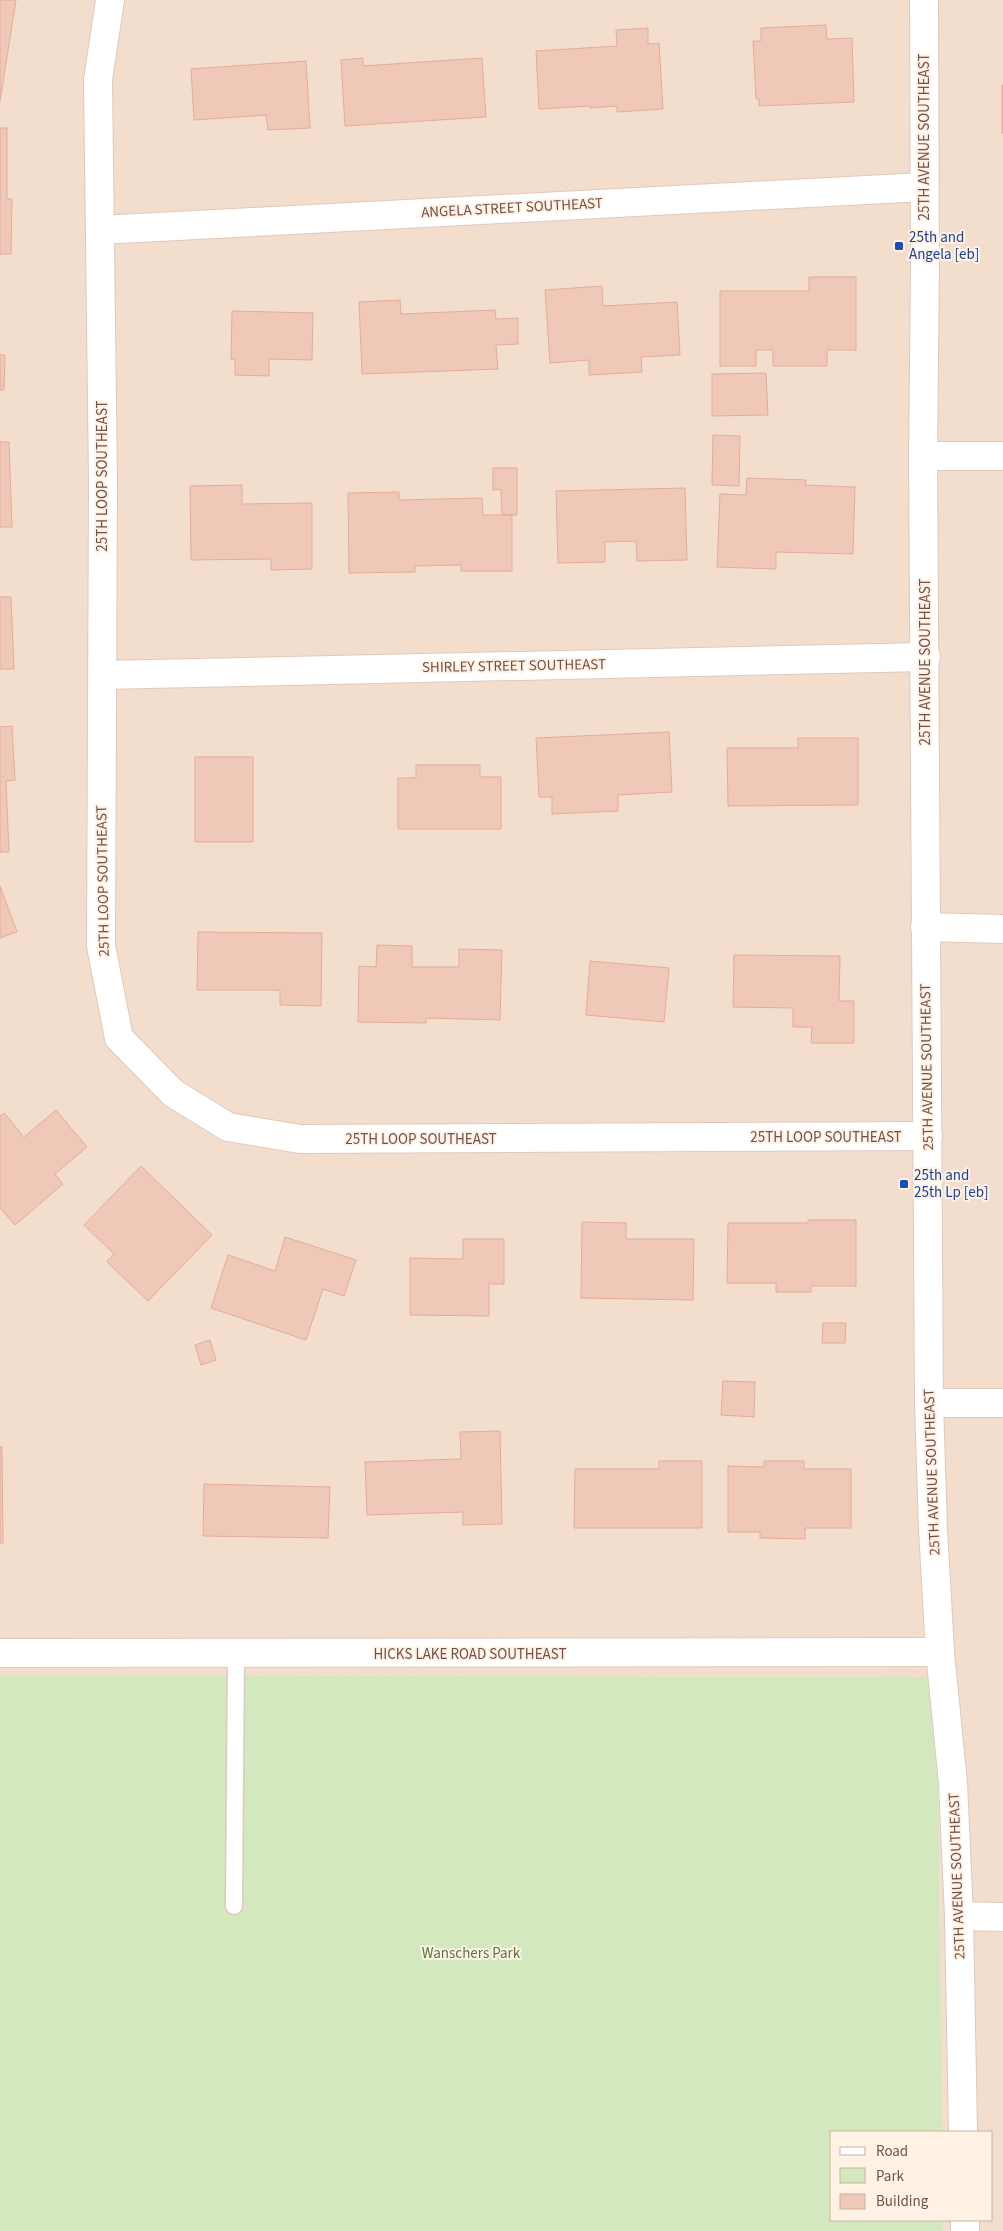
<svg xmlns="http://www.w3.org/2000/svg" width="1003" height="2231" viewBox="0 0 1003 2231" font-family="'Source Sans 3',sans-serif">
	<style>
		.residential { fill: #f3dece }
		.green { fill: #d4e8bf }
		.building { fill: #f0c8b8; stroke: #e2ac99 }
		.lines { fill: none; stroke-linecap: round; stroke-linejoin: round }
		.service-casing { stroke: #dfc9bc; stroke-width: 19 }
		.minor-casing { stroke: #dfc9bc; stroke-width: 30 }
		.tertiary-casing { stroke: #dfc9bc; stroke-width: 30 }
		.service { stroke: #fff; stroke-width: 16 }
		.minor { stroke: #fff; stroke-width: 28 }
		.tertiary { stroke: #fff; stroke-width: 28 }
		.transit-dot { fill: #1a4fb4; stroke: #fff2e5; stroke-width: 2 }
		.labels { text-anchor: middle; dominant-baseline: central; stroke-width: 4; stroke-linejoin: round; paint-order: stroke }
		.street-label { font-size: 15px; fill: #715248; stroke: #fff2e5 }
		.transit-label { font-size: 15px; fill: #164399; stroke: #fff2e5; text-anchor: start }
		.park-label { font-size: 15px; fill: #577741; stroke: #fff2e5 }
	</style>
	<rect width="100%" height="100%" fill="#fbeddf"/>
	<path class="residential" d="M0 0H1003V2231H943L942 2220H992V2132H942L937 1677 0 1675Z"/>
	<path class="green" d="M0 1675 937 1677 942 2132H832V2220H942L943 2231H0Z"/>
	<path class="building" d="M0 0H16L0 101Z
		M826 25 827 39 852 38 854 102 759 106V99H756L753 41H761V28Z
		M648 28V44L659 43 663 109 617 112V106L590 108V106L539 109 536 51 617 46 616 30Z
		M363 58V66L482 58 486 117 345 126 341 60Z
		M306 61 310 128 268 130 266 115 194 120 191 69Z
		M1002 85H1003V133H1002Z
		M0 128H7V199H12L11 254H0Z
		M809 277H856V350H827V366H773V350H756V366H720V291H809Z
		M602 286 603 306 677 302 680 355 641 357 642 372 589 375V360L550 363 545 290Z
		M400 300 401 314 495 310 496 319 518 318V344L496 345 498 369 362 374 359 302Z
		M232 311 313 313 312 360 269 359V376L235 375V359H231Z
		M0 355H5L4 390H0Z
		M766 373 768 415 712 416V374Z
		M713 435 740 436 739 486 712 485Z
		M0 442H9L12 527H0Z
		M493 468H517V515H502L501 489 493 490Z
		M747 478 806 480 805 485 855 487 853 554 776 552V569L717 567 720 494 746 495Z
		M242 485V504L312 503V569L271 570V559L191 560 190 486Z
		M685 488 687 560 637 561 636 541 605 542V562L558 563 556 491Z
		M399 492V500L482 498 483 515H512V571H461V565L415 566V572L349 573 348 493Z
		M0 597H11L14 669H0Z
		M12 726 15 780 6 781 9 852H0V727Z
		M669 732 672 792 618 795V811L552 814V797H539L536 738Z
		M798 738H858V805L728 806 727 748H798Z
		M195 757H253V842H195Z
		M416 765H480V777H501V829H398V778H416Z
		M0 886 17 932 0 938Z
		M198 932 322 933 321 1006 280 1005V990H197Z
		M377 945 412 946V967H459V949L502 950 500 1020 426 1018V1023L358 1022 359 966 376 967Z
		M734 955 840 956 839 1001H854V1043H811L812 1027H793V1008L733 1007Z
		M590 961 669 968 664 1022 586 1015Z
		M56 1110 87 1147 55 1174 63 1184 15 1225 0 1208V1116L4 1113 24 1137Z
		M141 1166 212 1235 148 1301 107 1262 114 1254 84 1225Z
		M808 1220H856V1286H811V1292H776V1283H727L728 1223H808Z
		M582 1222 626 1223V1239H694L693 1300 581 1298Z
		M285 1237 356 1260 344 1296 323 1289 306 1340 211 1308 228 1255 275 1271Z
		M463 1239H504V1284H489V1316L410 1315V1258L463 1259Z
		M823 1323H846L845 1343H822Z
		M210 1340 216 1360 201 1365 195 1345Z
		M723 1381 755 1382 754 1417 721 1415Z
		M500 1431 502 1524 463 1525V1512L367 1515 365 1462 461 1459 460 1432Z
		M0 1447H2L3 1543H0Z
		M659 1461H702V1528H574L575 1469H659Z
		M764 1461H804V1469H851V1528H805V1539L760 1538V1532H728V1466L764 1467Z
		M204 1484 330 1487 328 1538 203 1536Z"/>
	<g class="lines">
		<defs>
			<path id="service" d="M234 1906 236 1655"/>
			<path id="minor" d="M110 0 98 80 103 482 101 946 119 1038 173 1093 228 1127 300 1139 928 1136
				M100 230 924 187
				M923 456H1003
				M102 675 926 657
				M925 927 1003 929
				M929 1403H1003
				M0 1653 940 1652
				M959 1916 963 2132
				M965 2220V2231"/>
			<path id="tertiary" d="M924 0 925 265 923 456 929 1403 933 1530 940 1652 953 1783 959 1916 1003 1917"/>
		</defs>
		<use href="#service" class="service-casing"/>
		<use href="#minor" class="minor-casing"/>
		<use href="#tertiary" class="tertiary-casing"/>
		<use href="#service" class="service"/>
		<use href="#minor" class="minor"/>
		<use href="#tertiary" class="tertiary"/>
	</g>
	<g class="transit-dot">
		<rect x="894" y="241" width="10" height="10" rx="2.5"/>
		<rect x="899" y="1179" width="10" height="10" rx="2.5"/>
	</g>
	<g class="labels">
		<g class="street-label">
			<text transform="translate(924 137) rotate(-90)">25TH AVENUE SOUTHEAST</text>
			<text transform="translate(512 208) rotate(-3)">ANGELA STREET SOUTHEAST</text>
			<text transform="translate(102 476) rotate(-90)">25TH LOOP SOUTHEAST</text>
			<text transform="translate(925 662) rotate(-90)">25TH AVENUE SOUTHEAST</text>
			<text transform="translate(514 666) rotate(-1)">SHIRLEY STREET SOUTHEAST</text>
			<text transform="translate(103 881) rotate(-91)">25TH LOOP SOUTHEAST</text>
			<text transform="translate(927 1067) rotate(-91)">25TH AVENUE SOUTHEAST</text>
			<text x="826" y="1137">25TH LOOP SOUTHEAST</text>
			<text x="421" y="1139">25TH LOOP SOUTHEAST</text>
			<text transform="translate(932 1472) rotate(-92)">25TH AVENUE SOUTHEAST</text>
			<text x="470" y="1654">HICKS LAKE ROAD SOUTHEAST</text>
			<text transform="translate(957 1876) rotate(-92)">25TH AVENUE SOUTHEAST</text>
		</g>
		<g class="transit-label">
			<text x="909" y="237">25th and<tspan x="909" dy="17">Angela [eb]</tspan></text>
			<text x="914" y="1175">25th and<tspan x="914" dy="17">25th Lp [eb]</tspan></text>
		</g>
		<g class="park-label">
			<text x="471" y="1953">Wanschers Park</text>
		</g>
	</g>
	<rect x="830" y="2131" width="162" height="90" fill="#fff2e5" stroke="#c6b2a6"/>
	<rect x="840" y="2147" width="25" height="8" fill="#ffffff" stroke="#c6b2a6"/>
	<text x="876" y="2156" font-size="15" fill="#715248">Road</text>
	<rect x="840" y="2168" width="25" height="15" fill="#d4e8bf" stroke="#c6b2a6"/>
	<text x="876" y="2181" font-size="15" fill="#715248">Park</text>
	<rect x="840" y="2194" width="25" height="15" fill="#f0c8b8" stroke="#c6b2a6"/>
	<text x="876" y="2206" font-size="15" fill="#715248">Building</text>
</svg>
